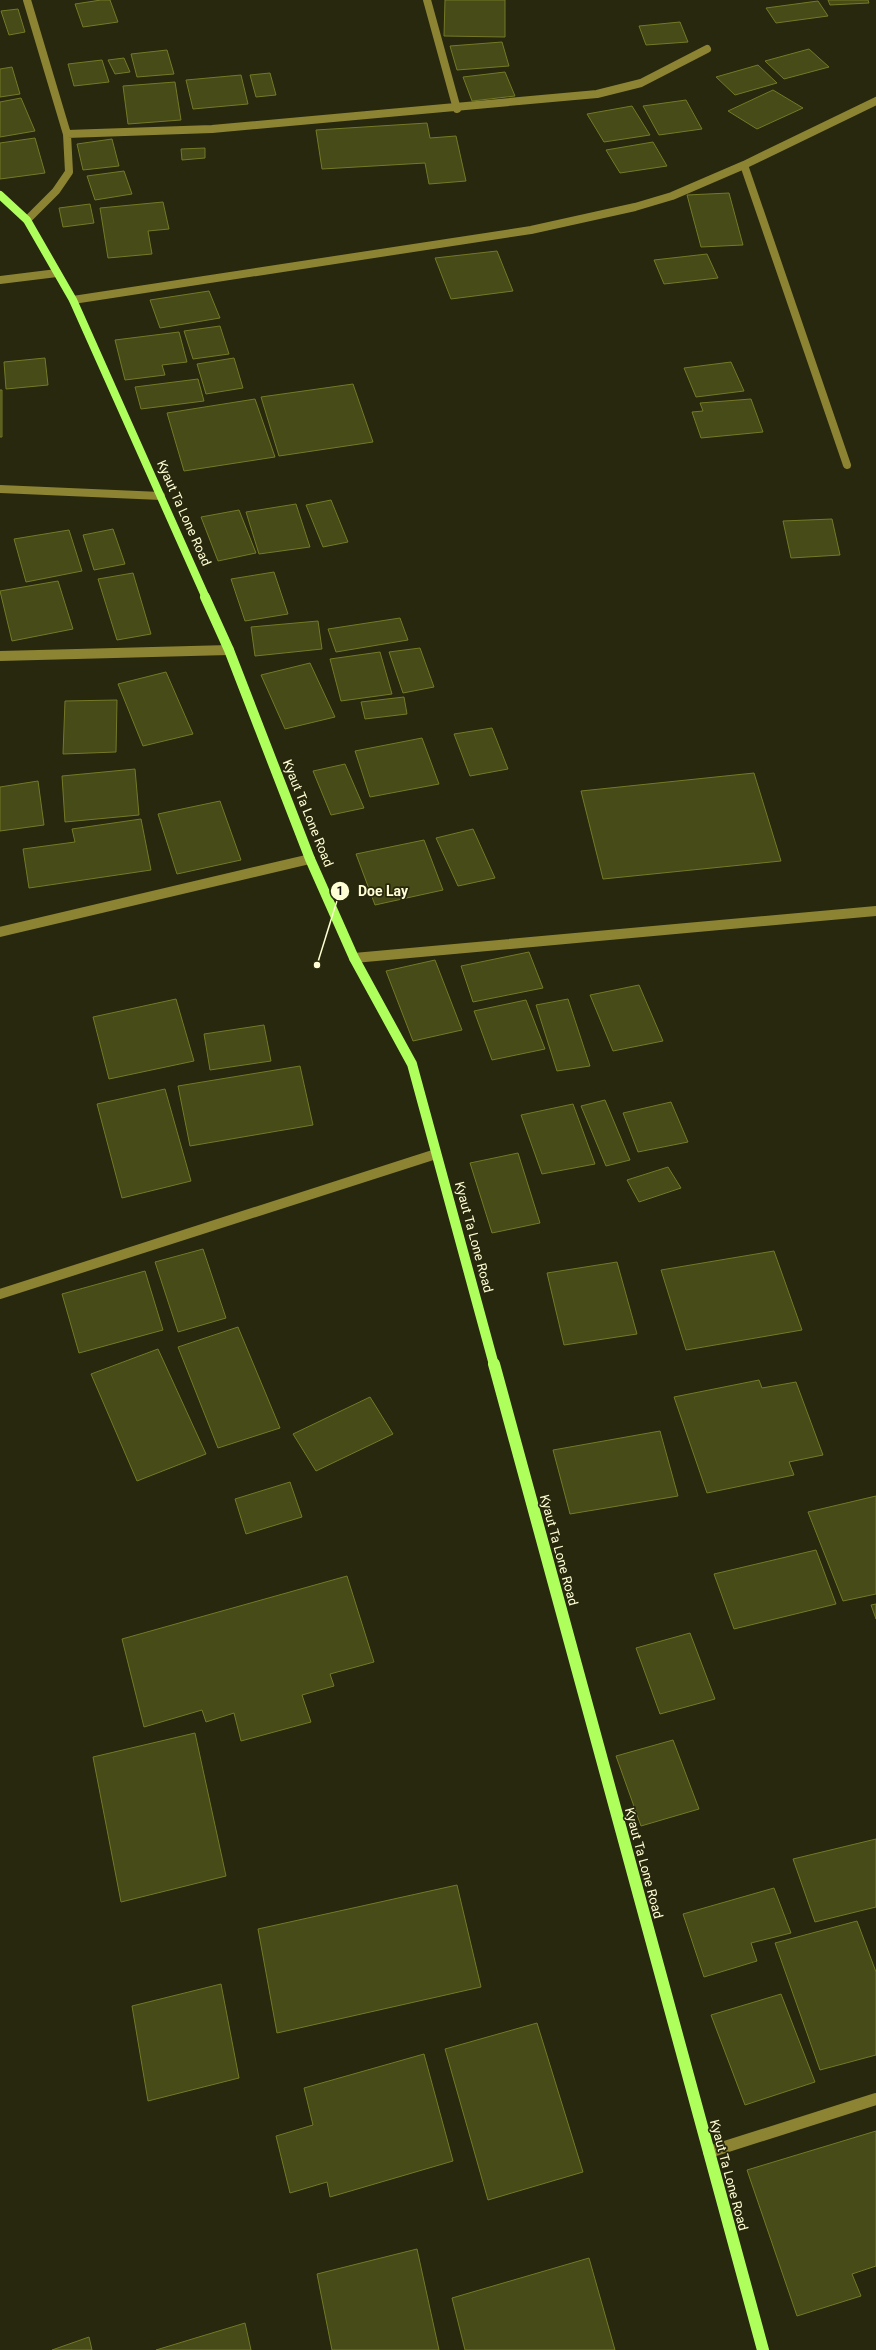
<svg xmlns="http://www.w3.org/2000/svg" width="876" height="2350" viewBox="0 0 876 2350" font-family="Roboto,sans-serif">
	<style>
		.building { fill: #474b17; stroke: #747927 }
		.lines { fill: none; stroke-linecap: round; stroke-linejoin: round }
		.minor-far2 { stroke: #8c8333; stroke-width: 8 }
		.minor-far1 { stroke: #8c8333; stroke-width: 10 }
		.minor { stroke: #8c8333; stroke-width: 12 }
		.major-far2 { stroke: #aeff5b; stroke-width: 8 }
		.major-far1 { stroke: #aeff5b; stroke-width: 10 }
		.major { stroke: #aeff5b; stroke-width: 12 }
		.labels { text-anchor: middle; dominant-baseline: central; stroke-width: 3.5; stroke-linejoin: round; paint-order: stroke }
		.street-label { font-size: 13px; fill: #fffed4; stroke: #27280d }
		.leader { fill: none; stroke: #fffed4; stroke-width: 1.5 }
		.callout-dot { fill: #fffed4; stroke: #27280d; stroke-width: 1.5 }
		.mark-label { font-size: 12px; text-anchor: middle; font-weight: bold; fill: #111 }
		.callout-label { font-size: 14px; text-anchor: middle; font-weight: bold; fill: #fffed4; stroke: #27280d; stroke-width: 3.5; stroke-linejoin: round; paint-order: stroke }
	</style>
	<rect width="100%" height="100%" fill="#27280d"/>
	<path class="building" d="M101 0H110L118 22 83 27 75 4Z
		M445 0H505V37L444 36Z
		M828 0H868L869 3 830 5Z
		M818 1 828 16 776 23 766 8Z
		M18 9 25 32 9 35 1 11Z
		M680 22 688 42 646 45 639 26Z
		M502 42 509 66 457 70 450 46Z
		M809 49 829 67 784 79 765 61Z
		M167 50 174 74 137 77 131 54Z
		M124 58 130 72 115 74 108 60Z
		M102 60 109 82 74 86 68 64Z
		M758 65 777 83 735 95 716 77Z
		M12 67 20 94 0 97V69Z
		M505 72 515 96 472 101 463 77Z
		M270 73 276 95 256 97 250 75Z
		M241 75 248 104 193 109 186 80Z
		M175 82 181 120 128 124 123 86Z
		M773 90 803 108 757 129 728 111Z
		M21 98 35 131 0 137V102Z
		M686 100 702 129 659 135 643 106Z
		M632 106 650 135 604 142 587 114Z
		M427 123 430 138 456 136 466 181 429 184 425 163 322 169 316 130Z
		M35 138 45 173 0 179V143Z
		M112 139 119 166 83 170 77 144Z
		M653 142 667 166 620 173 606 150Z
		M205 148V158L182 160 181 149Z
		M124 171 132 194 95 200 87 176Z
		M729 193 743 245 701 247 687 195Z
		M163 202 169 229 148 231 152 254 108 258 100 208Z
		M90 204 94 223 63 227 59 208Z
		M497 251 513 291 451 299 435 258Z
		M707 254 718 278 664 284 654 260Z
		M209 291 220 318 160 328 150 300Z
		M220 326 229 354 193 359 184 331Z
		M179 332 187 362 162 365 165 375 125 380 115 340Z
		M45 358 48 385 6 389 4 362Z
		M234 358 243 388 206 394 197 364Z
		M731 362 744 391 696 397 684 368Z
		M198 379 204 401 141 409 135 387Z
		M353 384 373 442 279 456 261 397Z
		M0 390H2V437H0Z
		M255 399 275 457 184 471 167 413Z
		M751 399 763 432 701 438 692 412 703 411 700 403Z
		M331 500 348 542 323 547 306 505Z
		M296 504 310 547 259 554 246 512Z
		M239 510 256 553 218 561 201 517Z
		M832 519 840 555 791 558 783 521Z
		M113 529 125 564 94 570 83 535Z
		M69 530 82 571 26 582 14 539Z
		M274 572 288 614 245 621 231 579Z
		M133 573 151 634 117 640 98 579Z
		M58 581 73 629 12 641 0 591Z
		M400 618 408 640 336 652 328 629Z
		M318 621 322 649 255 656 251 627Z
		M420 648 434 687 403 693 389 652Z
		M380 652 392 694 341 701 330 659Z
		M310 663 335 717 285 729 261 675Z
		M166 672 193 734 143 746 118 684Z
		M404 697 407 714 365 719 361 702Z
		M117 700 116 752 63 754 65 701Z
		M492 728 508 769 470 776 454 734Z
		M422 738 439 784 370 797 355 751Z
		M345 764 364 808 331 815 313 771Z
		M135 769 139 815 65 822 62 776Z
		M754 773 781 861 603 879 581 791Z
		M38 781 44 825 0 831V787Z
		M220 801 241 860 177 874 158 814Z
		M141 819 151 870 29 888 23 849 75 842 72 829Z
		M473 829 495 878 458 886 436 838Z
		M424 840 443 890 375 905 356 854Z
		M529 952 543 988 473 1002 461 966Z
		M435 960 462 1030 413 1041 386 971Z
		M639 985 663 1041 613 1051 590 995Z
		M176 999 194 1061 109 1079 93 1017Z
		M568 999 590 1066 557 1071 536 1005Z
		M526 1000 545 1049 492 1060 474 1011Z
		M264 1025 271 1061 210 1070 204 1034Z
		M300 1066 313 1125 190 1146 178 1086Z
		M165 1089 191 1181 122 1198 97 1104Z
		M605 1100 630 1160 606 1166 581 1106Z
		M671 1102 688 1142 638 1152 623 1113Z
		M573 1104 595 1164 542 1174 521 1115Z
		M518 1153 540 1223 492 1233 470 1163Z
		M668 1167 681 1188 639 1202 627 1180Z
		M203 1249 226 1318 178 1332 155 1262Z
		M774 1251 802 1330 686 1350 661 1270Z
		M617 1262 637 1334 564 1345 547 1273Z
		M145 1271 163 1330 79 1353 62 1294Z
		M238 1327 280 1428 218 1448 178 1347Z
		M158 1349 206 1454 137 1481 91 1374Z
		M759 1380 762 1388 796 1382 823 1455 789 1462 794 1475 707 1493 674 1397Z
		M370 1397 393 1434 316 1471 293 1434Z
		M660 1431 678 1496 570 1514 553 1450Z
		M290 1482 302 1517 246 1534 235 1499Z
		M876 1496V1594L843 1601 808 1512Z
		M816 1550 836 1604 734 1629 714 1574Z
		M347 1576 374 1662 330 1674 334 1686 302 1695 311 1722 241 1741 234 1713 206 1722 202 1710 144 1727 122 1639Z
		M876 1604V1619L871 1605Z
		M690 1633 715 1699 660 1714 636 1648Z
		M195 1733 226 1876 121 1902 93 1757Z
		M673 1740 699 1809 641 1826 616 1756Z
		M876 1839V1907L815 1922 793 1859Z
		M457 1885 481 1987 277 2033 258 1929Z
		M774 1888 791 1933 751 1943 757 1961 704 1977 683 1914Z
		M857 1921 876 1972V2055L820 2070 775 1943Z
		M221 1984 239 2078 148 2101 132 2006Z
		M781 1994 815 2082 745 2105 711 2015Z
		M537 2023 583 2172 488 2200 445 2049Z
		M424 2054 453 2161 330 2197 327 2182 290 2193 276 2136 313 2125 304 2088Z
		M876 2131V2266L852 2274 861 2296 797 2316 747 2170Z
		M417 2249 439 2350H332L317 2274Z
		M589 2258 615 2350H465L452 2298Z
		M245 2323 251 2350H156Z
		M89 2337 92 2350H52Z"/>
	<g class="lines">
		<path class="minor-far2" d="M27 0 67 134 69 172 56 191 27 220
			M427 0 457 109
			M67 134 212 129 597 94 641 83 707 49
			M744 165 847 465
			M0 280 57 273
			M73 300 531 230 635 207 672 196 744 165 876 101
			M0 489 161 496"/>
		<path class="minor-far1" d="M0 656 229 650
			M0 932 310 859
			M354 958 876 911
			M0 1294 436 1154"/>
		<path class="minor" d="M709 2152 876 2099"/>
		<path class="major-far2" d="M0 195 27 220 73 300 206 598"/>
		<path class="major-far1" d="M205 597 229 650 310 859 354 958 412 1064 494 1365"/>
		<path class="major" d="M494 1364 763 2350"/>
	</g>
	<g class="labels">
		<g class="street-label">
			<text transform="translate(184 513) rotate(66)">Kyaut Ta Lone Road</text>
			<text transform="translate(308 813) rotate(68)">Kyaut Ta Lone Road</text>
			<text transform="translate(474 1237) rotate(75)">Kyaut Ta Lone Road</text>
			<text transform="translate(559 1550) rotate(75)">Kyaut Ta Lone Road</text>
			<text transform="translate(644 1863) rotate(75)">Kyaut Ta Lone Road</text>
			<text transform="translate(729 2175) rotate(75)">Kyaut Ta Lone Road</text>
		</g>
	</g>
	<path class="leader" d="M317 965L340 891"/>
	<g class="callout-dot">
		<circle cx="317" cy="965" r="4"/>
		<circle cx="340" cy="891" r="10"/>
	</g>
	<g class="mark-label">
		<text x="340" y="895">1</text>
	</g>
	<g class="callout-label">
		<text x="383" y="896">Doe Lay</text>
	</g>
</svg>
